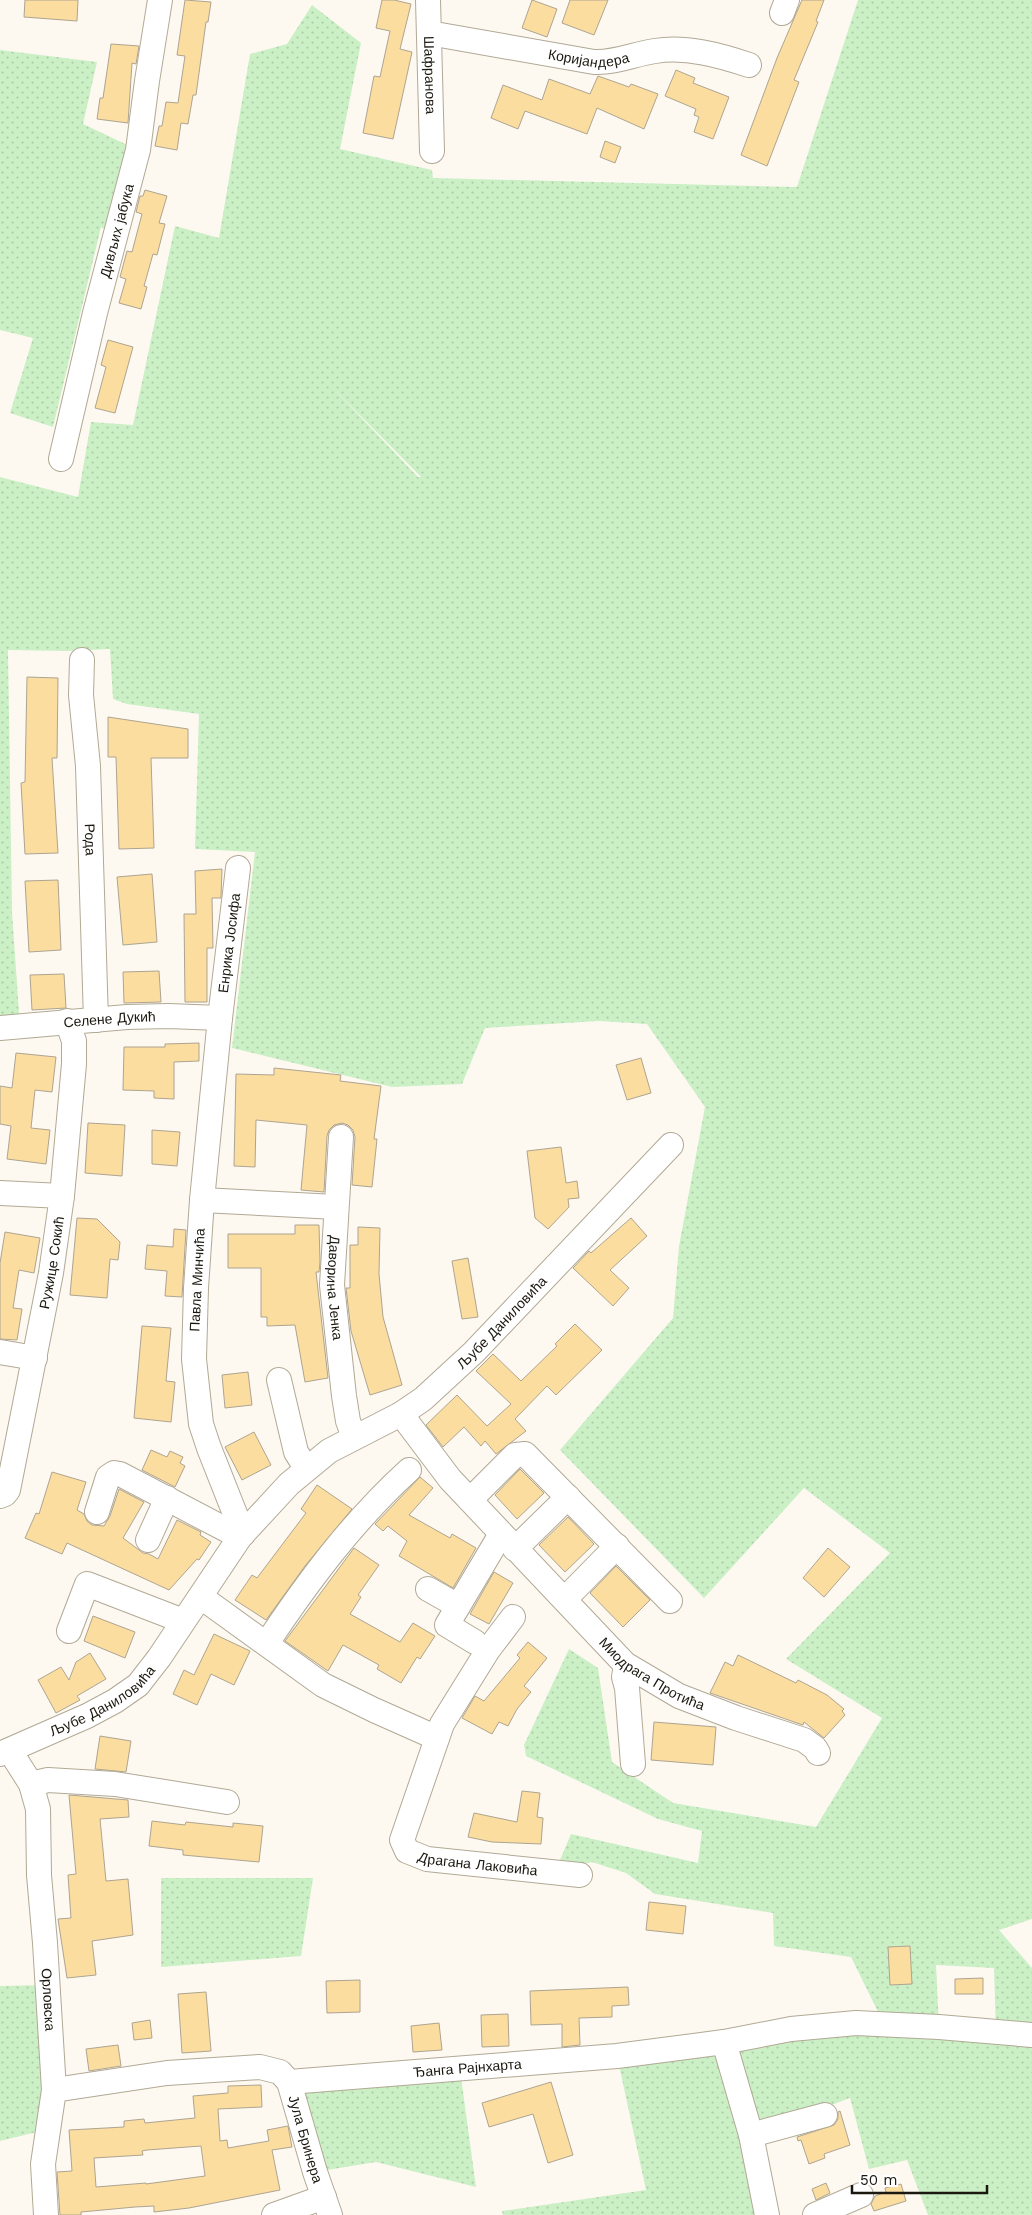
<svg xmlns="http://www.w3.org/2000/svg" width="1032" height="2215" viewBox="0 0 1032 2215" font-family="'Work Sans',sans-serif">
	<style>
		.green { fill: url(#green-dots); fill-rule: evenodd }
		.building { fill: #fbdda0; stroke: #aea490; fill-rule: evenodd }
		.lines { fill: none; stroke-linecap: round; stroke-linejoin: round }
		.minor-casing { stroke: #b2a995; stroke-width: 26 }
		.minor { stroke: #fff; stroke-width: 24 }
		.labels { text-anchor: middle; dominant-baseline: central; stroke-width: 5; stroke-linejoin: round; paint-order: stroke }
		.street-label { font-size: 14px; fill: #1b1810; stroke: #fff }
	</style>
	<defs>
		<pattern id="green-dots" width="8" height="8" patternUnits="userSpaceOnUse" patternTransform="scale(1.25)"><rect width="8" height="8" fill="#cbf0c6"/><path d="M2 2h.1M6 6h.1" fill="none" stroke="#aecda9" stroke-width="1.8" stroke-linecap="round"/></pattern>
	</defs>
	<rect width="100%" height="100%" fill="#fdf9f1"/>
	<path class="green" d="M858 0H1032V1919L999 1930 1032 1968V2215H928L907 2160 869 2169 850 2098 751 2135 765 2215H503L502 2211 646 2190 617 2056 884 2024 851 1957 774 1946 773 1913 655 1894 626 1873 592 1862 555 1872 571 1834 698 1863 702 1831 658 1819 526 1756 524 1745 569 1649 598 1668 612 1762 673 1803 816 1827 882 1718 786 1659 890 1553 804 1488 704 1598 560 1450 673 1318 679 1246 705 1107 647 1024 599 1021 485 1028 462 1084 392 1087 232 1048 255 852 195 849 199 714 127 704 113 699 110 649 67 651 8 650 12 912 20 1027 0 1028V477L78 497 91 422 133 425 175 226 219 238 250 54 287 44 312 5 361 43 340 149 432 170 433 178 797 187ZM333 388 421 477H418ZM936 1965 994 1968 996 2032 939 2027Z
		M0 50 97 62 83 124 138 150 115 236 101 227 53 427 10 413 33 338 0 330Z
		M161 1878H313L301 1956 161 1967Z
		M48 1985 49 2129 0 2141V1986Z
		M460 2070 476 2187 376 2162 315 2172 289 2082Z"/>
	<path class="building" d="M25 0H78L77 21 24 17Z
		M185 0 211 2 208 22H206L196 95H193L188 124 181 123 177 150 155 146 159 126H162L166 102 178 103 185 56 177 55Z
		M382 0H394L411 4 400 49 412 52 393 139 363 133 374 76 380 77 390 31 376 28Z
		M532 0 557 9 547 37 522 28Z
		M570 0H608L594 35 562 23Z
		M802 0H824L816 21 818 22 794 80 799 82 767 166 741 155 777 58Z
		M111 44 139 46 136 64 132 63 128 123 97 119 100 98H103Z
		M676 70 695 78 693 83 729 97 713 139 694 132 699 117 694 115 696 109 665 96Z
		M598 76 629 87 631 84 658 94 644 129 597 108 587 134 525 111 518 129 491 118 503 85 542 100 549 79 590 94Z
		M605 141 621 147 615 163 600 157Z
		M145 190 167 196 159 223 165 224 157 255 153 254 144 286 147 287 141 309 119 303 126 279 120 277 127 251 132 252 142 214 136 212 140 196H143Z
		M108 340 133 347 115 413 95 408 106 367 101 365Z
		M27 677 58 678 57 758H52L58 853 25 854 21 783 25 782Z
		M108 717 188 729V758H151L154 848 119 849 116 757H108Z
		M222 869 221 898H212L213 948H207V1002H185L184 914H196L195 871Z
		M152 874 157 942 123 945 117 877Z
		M58 880 61 950 29 952 25 881Z
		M159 971 161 1002 124 1003 123 972Z
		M64 974 66 1008 32 1010 30 975Z
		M199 1043V1061L174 1062V1099L154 1098V1091L123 1090 124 1047H165V1044Z
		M16 1053 56 1057 52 1092 35 1090 31 1128 50 1130 46 1164 7 1159 11 1126 0 1124V1086L12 1088Z
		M641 1058 651 1093 627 1100 616 1065Z
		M274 1068 341 1075 340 1081 381 1086 374 1139H377L372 1187 352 1185 355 1137 353 1130 348 1125 342 1123 334 1125 329 1130 327 1136 324 1192 301 1190 307 1125 256 1120 255 1167 234 1166 236 1074 274 1075Z
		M88 1123 125 1125 122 1176 85 1173Z
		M152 1130 180 1132 177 1166 152 1164Z
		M561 1147 566 1183 577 1181 579 1198 568 1199 569 1207 548 1229 535 1218 527 1151Z
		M77 1218 97 1219 120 1242 118 1260 110 1259 107 1298 70 1295Z
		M631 1218 647 1236 610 1270 629 1288 613 1306 573 1268 589 1251 591 1253Z
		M295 1225H319L320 1262 319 1272H316L328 1378 305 1382 295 1325 267 1326V1317H261V1268H228V1234H295Z
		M358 1227 380 1228 379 1274 383 1317 402 1385 370 1395 351 1331 346 1288H350V1245H358Z
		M174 1229 186 1230 182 1297 165 1296 167 1271 145 1269 147 1245 173 1247Z
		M5 1232 40 1238 34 1273 19 1270 13 1308 22 1309 17 1340 0 1339V1263Z
		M468 1258 478 1317 462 1319 452 1261Z
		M575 1324 602 1350 556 1395 547 1386 515 1419 526 1431 496 1454 485 1441 481 1446 464 1427 443 1447 426 1425 457 1395 487 1426 511 1404 476 1371 493 1354 521 1381 557 1346 555 1344Z
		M142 1326 171 1328 166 1381 175 1382 171 1422 134 1418Z
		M248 1372 252 1405 225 1408 222 1375Z
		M254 1432 271 1465 242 1480 225 1447Z
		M151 1450 167 1457 170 1451 183 1457 180 1463 185 1466 175 1487 142 1470Z
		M520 1469 544 1493 517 1519 495 1495Z
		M52 1472 86 1482 77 1510 84 1514 87 1521 92 1525 104 1526 110 1516 119 1489 144 1502 123 1538 143 1553 149 1554 158 1559 177 1520 201 1532 200 1535 211 1542 199 1560 197 1559 169 1590 67 1543 62 1554 25 1538 36 1513 39 1514Z
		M420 1477 433 1488 409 1515 450 1538 452 1534 476 1548 453 1588 399 1556 407 1541 388 1526 383 1531 375 1524Z
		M317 1485 352 1509 305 1566 266 1620 235 1600 252 1575 257 1578 306 1513 301 1509Z
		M568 1517 594 1544 565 1572 539 1545Z
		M354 1548 379 1565 358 1595 361 1597 350 1614 400 1642 413 1623 435 1636 420 1659 417 1657 401 1683 377 1669 379 1665 343 1645 328 1671 285 1641Z
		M828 1548 850 1567 824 1597 803 1578Z
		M616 1566 650 1600 623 1627 590 1593Z
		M494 1572 513 1583 489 1624 470 1614Z
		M93 1616 135 1632 125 1658 84 1641Z
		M214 1634 250 1651 234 1685 211 1674 197 1705 173 1694 184 1670 194 1675Z
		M528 1642 547 1658 524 1686 531 1692 517 1709 508 1726 499 1722 492 1734 462 1718 475 1696 484 1701 520 1658 517 1655Z
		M90 1653 106 1679 77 1696 80 1700 56 1713 38 1680 61 1667 69 1680 76 1662Z
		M738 1655 796 1683 798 1680 827 1695 844 1709 842 1711 845 1715 824 1738 804 1722 803 1725 710 1693 725 1662 733 1666Z
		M654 1722 716 1727 713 1765 651 1760Z
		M100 1736 131 1741 126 1772 95 1769Z
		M522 1791 540 1793 537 1817 543 1818 541 1844 492 1842 468 1837 474 1813 517 1822Z
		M69 1795 128 1800 129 1817 100 1819 106 1881 128 1879 133 1935 92 1941 96 1975 67 1978 58 1919 71 1918 68 1875 76 1874Z
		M152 1821 185 1825 186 1822 233 1827V1823L263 1826 259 1862 183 1855V1850L149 1846Z
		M649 1902 686 1906 683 1934 646 1930Z
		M910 1946 912 1984 890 1985 888 1947Z
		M983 1978V1994H955V1979Z
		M360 1980V2012L327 2013 326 1981Z
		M628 1987 629 2005 612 2006V2017L579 2018 580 2045 562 2047V2024L531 2025 530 1991Z
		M206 1992 211 2051 182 2053 178 1994Z
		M508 2014 509 2046 482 2047 481 2015Z
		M150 2020 152 2038 134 2040 132 2023Z
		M439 2023 442 2050 413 2052 411 2026Z
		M118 2045 121 2066 89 2071 86 2049Z
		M551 2082 573 2155 548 2163 533 2114 489 2127 482 2103Z
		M261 2085 262 2107 218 2109 220 2141 227 2140 228 2148 269 2141 267 2130 288 2126 292 2147 272 2150 280 2190 189 2208 154 2212V2206L135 2207 81 2212V2215H60L57 2172 72 2171 69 2130 124 2127V2121L144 2119 145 2123 195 2118 193 2096 228 2093V2086ZM201 2146 205 2176 146 2184V2183L96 2187 94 2158 143 2155 142 2151 147 2150Z
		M840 2111 850 2145 824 2154 825 2158 809 2164 801 2140 798 2141 797 2137 834 2125 838 2119V2112Z
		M826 2183 830 2193 816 2200 812 2189Z
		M901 2184 906 2201 874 2211 871 2204 875 2196 886 2192 885 2188Z"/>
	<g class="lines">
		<defs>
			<g id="minor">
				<path id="s1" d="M428 0 432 151"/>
				<path d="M782 13 787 0"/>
				<path id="s2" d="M429 33 594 62C616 63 634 54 655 51 686 46 719 55 749 65"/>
				<path id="s3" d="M61 459 95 313 138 150 147 81 160 0"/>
				<path id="s4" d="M82 660 81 695 88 766 96 1020"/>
				<path d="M238 868 220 1018 202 1200 196 1288 194 1359 201 1424 209 1448 243 1534"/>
				<path id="s5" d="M0 1028 127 1017 168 1016 220 1018"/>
				<path id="s6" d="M341 1137 332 1285 344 1396 348 1421 354 1437"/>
				<path d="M0 1193 62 1196"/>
				<path d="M202 1200 336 1207"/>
				<path d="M0 1352 35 1358"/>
				<path d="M279 1380 296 1452 306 1468"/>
				<path id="s7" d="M401 1414 450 1479 625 1664 679 1696 736 1718 804 1740 815 1748 818 1753"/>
				<path id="s8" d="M0 1496 5 1494 8 1490 51 1273 62 1196 74 1064V1041L67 1021"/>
				<path d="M470 1500 515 1455 525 1454 670 1601"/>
				<path d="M97 1512 108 1477 114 1473 120 1474 240 1537"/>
				<path d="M148 1540 167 1498"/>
				<path d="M515 1549 568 1497"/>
				<path d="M428 1589 458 1606"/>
				<path d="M201 1597 323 1685 374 1710 437 1738"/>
				<path d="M565 1599 617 1546"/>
				<path id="s9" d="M513 1617 488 1650 442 1724 402 1840 407 1851 427 1859 580 1875"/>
				<path d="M69 1631 87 1584 183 1621"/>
				<path d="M475 1642 447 1625 501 1534"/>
				<path d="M267 1643C309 1580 353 1521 409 1470"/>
				<path d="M626 1666 624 1677 627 1688 633 1764"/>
				<path id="s10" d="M10 1751 31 1784 38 1809 39 1875 45 1943 54 2090 43 2164 46 2215"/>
				<path id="s11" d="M0 1754 87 1716 115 1701 138 1685 159 1658 240 1537 289 1484 329 1451 401 1414 423 1399 474 1352 671 1145"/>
				<path d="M31 1784 48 1780 115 1784 227 1802"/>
				<path d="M724 2042 751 2135 767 2215"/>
				<path id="s12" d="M289 2082 617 2056 724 2042 791 2029 856 2023 939 2027 1032 2035"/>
				<path id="s13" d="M54 2090 167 2073 260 2067 280 2072 289 2082 315 2172 330 2215"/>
				<path d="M751 2135 825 2115"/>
				<path d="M274 2215 324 2197"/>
				<path d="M815 2215 861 2195"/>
			</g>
		</defs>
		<use href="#minor" class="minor-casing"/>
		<use href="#minor" class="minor"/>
	</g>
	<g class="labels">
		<g class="street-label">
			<text stroke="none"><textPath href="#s2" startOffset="162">Коријандера</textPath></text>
			<text stroke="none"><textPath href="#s1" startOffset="75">Шафранова</textPath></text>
			<text stroke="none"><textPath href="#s3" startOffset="235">Дивљих јабука</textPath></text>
			<text stroke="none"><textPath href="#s4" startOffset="180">Рода</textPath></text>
			<text transform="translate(229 943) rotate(-83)">Енрика Јосифа</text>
			<text stroke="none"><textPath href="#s5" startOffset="110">Селене Дукић</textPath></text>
			<text stroke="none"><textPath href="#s8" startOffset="242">Ружице Сокић</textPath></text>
			<text transform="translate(197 1280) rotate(-87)">Павла Минчића</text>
			<text stroke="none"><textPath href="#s6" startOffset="151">Даворина Јенка</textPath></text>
			<text stroke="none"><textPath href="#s11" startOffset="676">Љубе Даниловића</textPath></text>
			<text stroke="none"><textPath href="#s7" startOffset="364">Миодрага Протића</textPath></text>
			<text stroke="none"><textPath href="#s11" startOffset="116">Љубе Даниловића</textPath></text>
			<text stroke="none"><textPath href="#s9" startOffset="336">Драгана Лаковића</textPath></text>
			<text stroke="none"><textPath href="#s10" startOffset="256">Орловска</textPath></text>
			<text stroke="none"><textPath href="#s12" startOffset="179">Ђанга Рајнхарта</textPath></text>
			<text stroke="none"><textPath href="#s13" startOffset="301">Јула Бринера</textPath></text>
		</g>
	</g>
	<path d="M852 2185v8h135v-8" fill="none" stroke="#1b1810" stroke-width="2.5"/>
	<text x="860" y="2185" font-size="15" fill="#1b1810" stroke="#ffffff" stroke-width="4" paint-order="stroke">50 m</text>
</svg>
